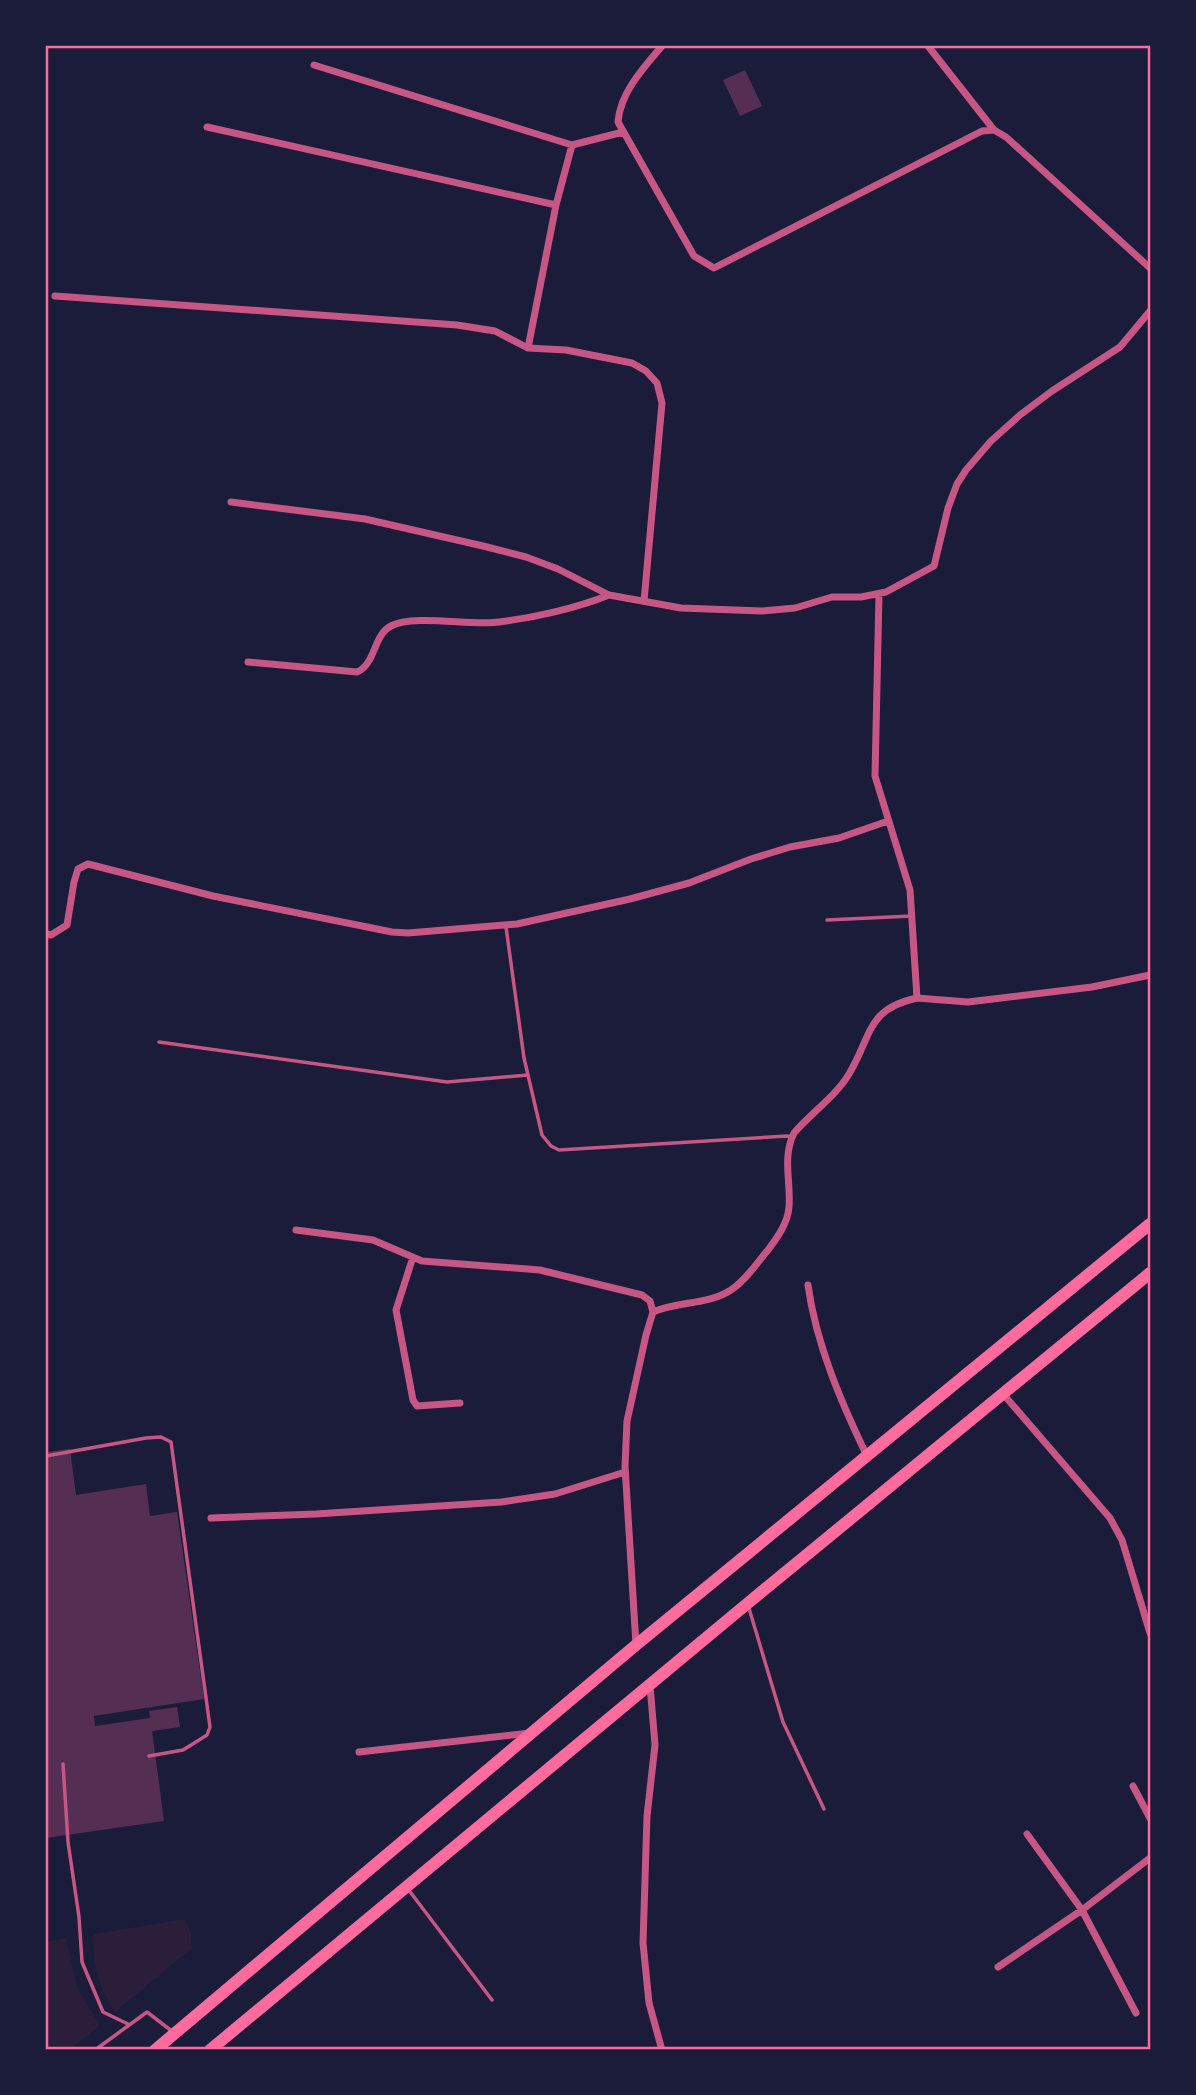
<svg xmlns="http://www.w3.org/2000/svg" width="1196" height="2095" viewBox="0 0 1196 2095" font-family="Arial,sans-serif">
	<style>
		.green { fill: #2a1e3b }
		.building { fill: #542f53 }
		.lines { fill: none; stroke-linecap: round; stroke-linejoin: round }
		.service { stroke: #c65784; stroke-width: 3.5 }
		.minor { stroke: #c65784; stroke-width: 7 }
		.trunk { stroke: #ff6b9d; stroke-width: 12 }
		.neatline { fill: none; stroke: #ff6b9d; stroke-width: 2.5 }
	</style>
	<rect width="100%" height="100%" fill="#1b1b3a"/>
	<path class="green" d="M185 1919 191 1932 192 1948 115 2012C100 1990 90 1960 94 1934Z
		M66 1938 78 1990 100 2025 71 2049H46V1942Z"/>
	<path class="building" d="M745 70 762 106 740 116 723 80Z
		M70 1449 76 1495 146 1484 150 1516 177 1512 204 1699 94 1716 95 1726 150 1718 149 1711 177 1707 180 1727 152 1731 164 1821 46 1838V1452Z"/>
	<g class="lines">
		<path class="service" d="M827 920 912 916
			M506 927 524 1058 542 1135 551 1146 559 1150 787 1136 792 1137
			M159 1042 447 1082 528 1075
			M46 1456 146 1438 161 1437 171 1442 210 1727 207 1735 183 1750 149 1756
			M748 1605 783 1722 824 1809
			M63 1764 68 1842 79 1917 82 1962 103 2012 128 2024
			M408 1889 492 2000
			M95 2050 147 2012 173 2032"/>
		<path class="minor" d="M662 46C644 67 620 93 618 122L694 256 714 268 982 131 994 130 1006 137 1150 268
			M928 46 994 130
			M314 65 572 145 623 132
			M207 127 556 205
			M55 296 457 325 495 331 528 348 566 350 632 363 646 371 657 383 662 403 644 601
			M528 348 556 205 572 145
			M231 502 365 519 483 546 526 557 558 569 609 595 681 608 762 611 795 608 832 597H861L886 592 934 566 948 508 957 484 966 470 991 441 1020 415 1052 391 1120 347 1150 311
			M879 594 875 776 910 890 917 998 968 1002 1092 987 1150 975
			M248 662 357 672C376 664 373 635 391 626 414 614 471 626 499 622 533 618 577 608 609 595
			M46 934 51 935 67 925 74 882 78 869 88 864 213 896 392 932 408 933 517 924 630 899 689 883 751 859 790 847 839 838 888 821
			M296 1230 373 1240 422 1261 540 1270 642 1295 650 1301 653 1312
			M413 1257 396 1310 413 1400 417 1406 460 1403
			M808 1285C816 1344 841 1402 867 1456
			M1004 1395 1110 1518 1122 1540 1150 1633
			M211 1518 316 1514 501 1502 555 1494 625 1472
			M636 1645 625 1466 627 1421 646 1335 653 1312C678 1301 708 1305 731 1290 746 1280 756 1264 768 1250 777 1238 788 1223 789 1207 791 1182 782 1157 794 1133 811 1113 836 1096 849 1074 872 1036 866 1009 917 998
			M650 1685 655 1745 647 1816 643 1943 649 2003 662 2050
			M359 1752 530 1733
			M1133 1786 1150 1818
			M1027 1834 1082 1910 1136 2013
			M998 1967 1082 1910 1150 1858"/>
		<path class="trunk" d="M155 2050 636 1645 1150 1224
			M210 2050 748 1603 1150 1273"/>
	</g>
	<rect width="1196" height="2095" fill="none" stroke="#1b1b3a" stroke-width="94"/>
	<rect x="47" y="47" width="1102" height="2001" class="neatline"/>
</svg>
